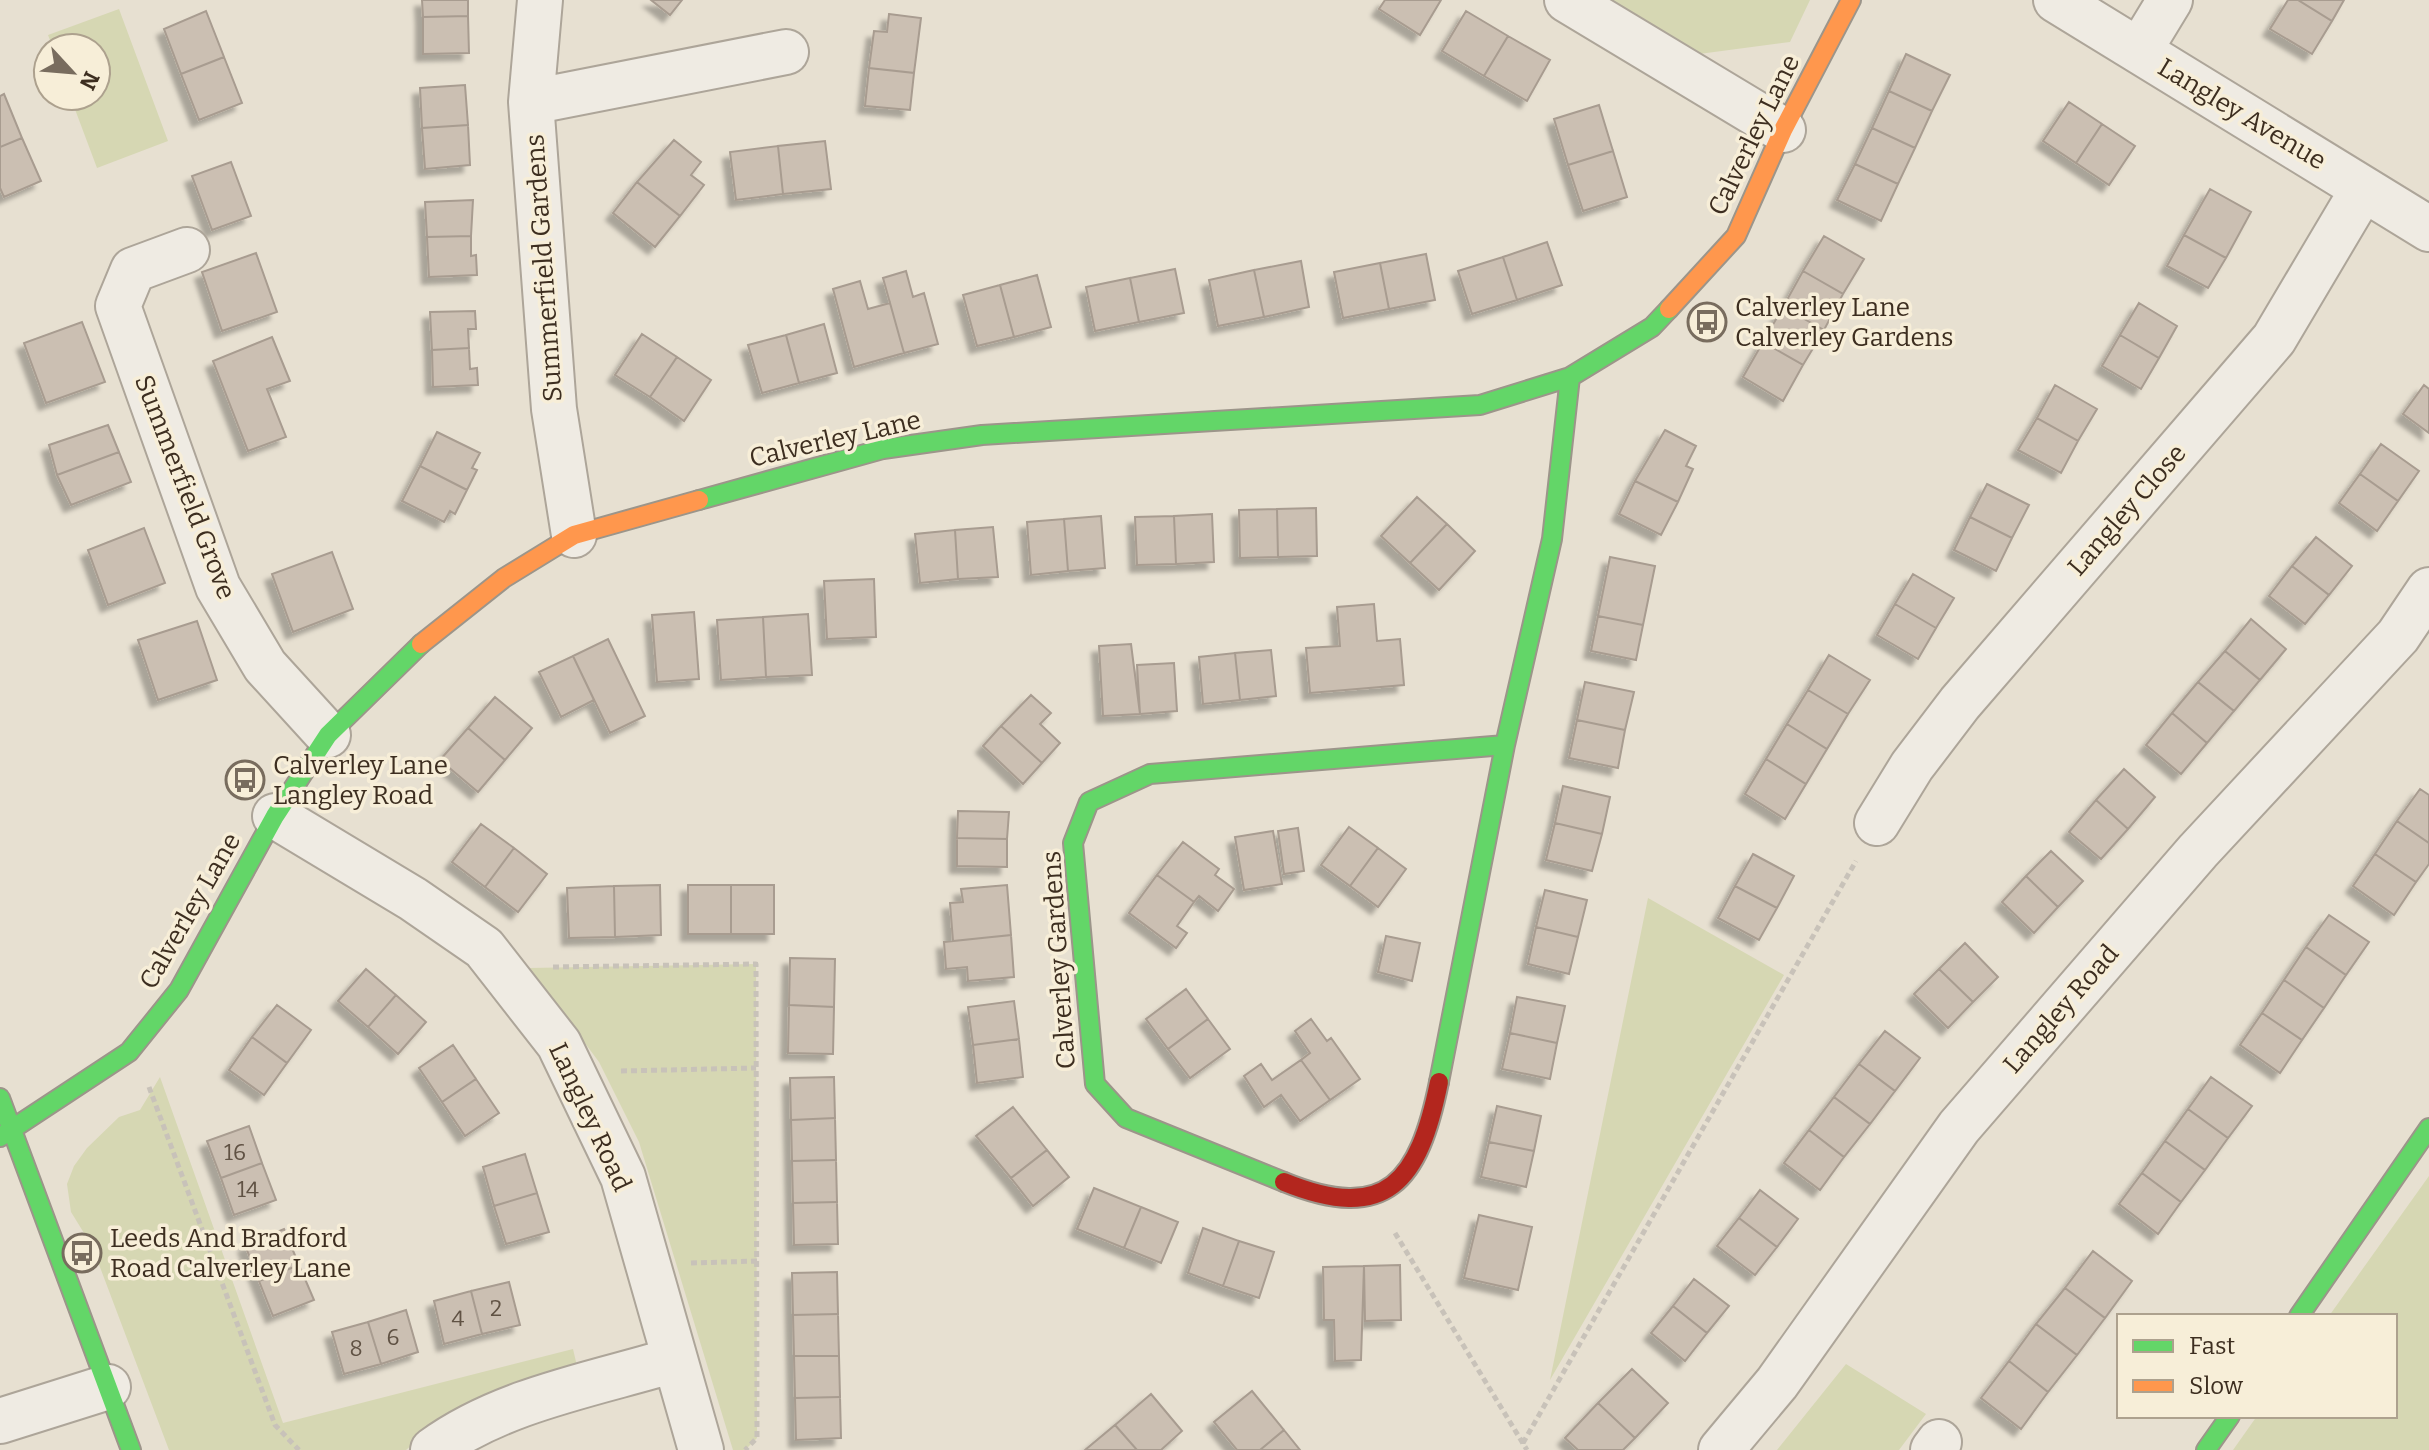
<svg xmlns="http://www.w3.org/2000/svg" width="2429" height="1450" viewBox="0 0 2429 1450" font-family="Bitter,serif">
	<style>
		.green { fill: #d6d7b3 }
		.building { fill: #cbbfb2; stroke: #a89c90; stroke-width: 2; filter: url(#shadow) }
		.lines { fill: none; stroke-linecap: round; stroke-linejoin: round }
		.street-casing { stroke: #ada599; stroke-width: 48 }
		.fast-casing { stroke: #9c958a; stroke-width: 22 }
		.slow-casing { stroke: #9c958a; stroke-width: 22 }
		.jam-casing { stroke: #9c958a; stroke-width: 22 }
		.path { stroke: #c8c2b9; stroke-width: 5; stroke-dasharray: 6 4; stroke-linecap: butt }
		.street { stroke: #efebe3; stroke-width: 44 }
		.fast { stroke: #63d668; stroke-width: 18 }
		.slow { stroke: #ff974d; stroke-width: 18 }
		.jam { stroke: #b3261e; stroke-width: 18 }
		.labels { text-anchor: middle; dominant-baseline: central; stroke-width: 7; stroke-linejoin: round; paint-order: stroke }
		.number-label { font-size: 22px; fill: #605244 }
		.street-label { font-size: 26px; fill: #3d2e20; stroke: #f7eed8 }
		.poi-label { font-size: 26px; fill: #3d2e20; stroke: #f7eed8; text-anchor: start }
	</style>
	<defs>
		<filter id="shadow"><feDropShadow dx="-7" dy="7" stdDeviation="2" flood-color="#0004"/></filter>
	</defs>
	<rect width="100%" height="100%" fill="#e7e0d1"/>
	<path class="green" d="M1595 0H1810L1790 42 1684 56Z
		M119 9 168 141 97 168 70 96H96V48H53L48 35Z
		M1648 898 1784 975 1550 1380Z
		M756 964 757 1438 745 1450H733L639 1142 599 1062 529 968Z
		M160 1077 283 1423 573 1349 577 1366 447 1415 406 1450H169L92 1246 71 1212 67 1184 74 1166 87 1148 119 1117 140 1110Z
		M2429 1176V1450H2233L2257 1416H2395V1316H2329Z
		M1846 1364 1926 1414 1899 1450H1777Z"/>
	<path class="building" d="M422 0H468V16L423 17Z
		M651 0H682L670 15Z
		M1385 0H1441L1420 35 1379 9Z
		M2288 0H2298L2332 21 2312 54 2270 29Z
		M2298 0H2344L2332 21Z
		M206 11 224 57 181 74 164 29Z
		M1466 11 1508 36 1484 76 1442 51Z
		M889 14 921 18 914 73 869 68 874 31 887 32Z
		M468 16 469 53 423 54V17Z
		M1508 36 1550 60 1527 101 1484 76Z
		M1906 54 1950 75 1932 111 1889 91Z
		M224 57 242 103 199 120 181 74Z
		M869 68 914 73 910 110 865 106Z
		M465 85 468 125 422 128 420 88Z
		M1889 91 1932 111 1915 148 1872 128Z
		M4 94 22 138 0 147V96Z
		M2069 102 2102 124 2076 163 2043 141Z
		M1599 105 1613 151 1568 165 1554 119Z
		M2102 124 2135 146 2109 185 2076 163Z
		M468 125 470 165 425 169 422 128Z
		M1872 128 1915 148 1898 184 1855 164Z
		M22 138 41 181 4 197 0 188V147Z
		M674 140 701 162 691 175 704 185 680 216 637 182Z
		M825 141 831 189 783 194 778 146Z
		M778 146 783 194 736 200 730 152Z
		M1613 151 1627 197 1583 211 1568 165Z
		M231 162 251 216 212 230 192 176Z
		M1855 164 1898 184 1881 221 1837 200Z
		M637 182 680 216 655 247 613 213Z
		M2210 189 2251 212 2226 258 2184 235Z
		M473 200 471 236 427 237 425 202Z
		M2184 235 2226 258 2208 288 2167 266Z
		M471 236V256L476 255 477 275 429 277 427 237Z
		M1824 236 1864 259 1843 294 1803 271Z
		M1547 242 1562 285 1517 300 1503 257Z
		M256 253 277 312 222 331 202 272Z
		M1426 254 1435 300 1389 309 1380 263Z
		M1503 257 1517 300 1472 314 1458 271Z
		M1301 261 1309 307 1264 317 1254 270Z
		M1380 263 1389 309 1343 318 1334 272Z
		M1175 269 1184 313 1139 322 1130 278Z
		M1254 270 1264 317 1218 326 1209 280Z
		M906 271 913 297 924 293 938 344 904 353 883 278Z
		M1803 271 1843 294 1824 330 1783 307Z
		M1037 275 1051 327 1014 337 1000 285Z
		M1130 278 1139 322 1095 331 1086 287Z
		M860 281 868 309 890 303 904 353 854 367 833 289Z
		M1000 285 1014 337 977 346 963 295Z
		M2139 303 2177 326 2159 358 2120 335Z
		M1783 307 1824 330 1803 365 1763 342Z
		M475 311 476 329H468L469 348 432 350 430 312Z
		M82 322 105 382 46 403 24 343Z
		M824 324 837 373 799 383 786 335Z
		M642 334 677 357 650 397 615 375Z
		M786 335 799 383 762 393 748 345Z
		M2120 335 2159 358 2141 389 2102 366Z
		M272 337 290 381 267 389 286 437 248 451 213 361Z
		M1763 342 1803 365 1783 401 1743 377Z
		M469 348 470 369 477 368 478 385 433 387 432 350Z
		M677 357 711 380 684 421 650 397Z
		M2055 385 2097 409 2078 441 2037 418Z
		M2424 385 2429 389V433L2403 414Z
		M2037 418 2078 441 2061 473 2018 450Z
		M108 425 119 452 57 475 49 445Z
		M1665 430 1696 446 1686 466 1693 469 1678 502 1635 481Z
		M437 432 480 453 472 468 477 470 467 490 420 466Z
		M2381 444 2419 471 2398 501 2360 474Z
		M119 452 131 482 71 505 57 475Z
		M420 466 467 490 455 514 450 511 444 522 402 501Z
		M2360 474 2398 501 2377 531 2339 503Z
		M1635 481 1678 502 1661 535 1619 514Z
		M1987 484 2029 505 2012 538 1970 517Z
		M1417 497 1447 524 1410 563 1381 536Z
		M1316 508 1317 556 1278 557 1277 509Z
		M1277 509 1278 557 1240 558 1239 510Z
		M1212 514 1214 562 1176 564 1174 516Z
		M1101 516 1105 568 1068 571 1064 519Z
		M1174 516 1176 564 1137 565 1135 517Z
		M1970 517 2012 538 1996 571 1954 550Z
		M1064 519 1068 571 1031 575 1027 522Z
		M1447 524 1475 551 1439 590 1410 563Z
		M993 527 998 577 958 579 955 530Z
		M144 528 165 583 108 605 88 550Z
		M955 530 958 579 920 583 915 534Z
		M2316 537 2352 566 2329 595 2292 566Z
		M332 552 353 609 293 632 272 574Z
		M1610 557 1655 566 1643 625 1598 616Z
		M2292 566 2329 595 2305 624 2269 596Z
		M1913 574 1954 598 1936 628 1895 604Z
		M874 579 876 637 827 639 824 581Z
		M1374 604 1377 641 1400 639 1404 685 1310 693 1306 648 1340 646 1337 607Z
		M1895 604 1936 628 1918 659 1877 635Z
		M694 612 699 679 657 682 652 615Z
		M808 614 812 675 766 677 763 617Z
		M1598 616 1643 625 1636 660 1591 651Z
		M763 617 766 677 721 680 717 620Z
		M2251 619 2286 649 2260 680 2225 651Z
		M197 621 217 680 158 700 138 640Z
		M608 639 645 716 610 733 573 656Z
		M1131 644 1140 714 1103 716 1099 646Z
		M1271 650 1276 696 1240 700 1235 653Z
		M2225 651 2260 680 2234 711 2198 682Z
		M1235 653 1240 700 1203 704 1199 657Z
		M1829 655 1870 680 1848 714 1808 690Z
		M573 656 594 700 561 717 539 672Z
		M1174 663 1177 711 1140 714 1137 665Z
		M1585 682 1634 692 1625 730 1577 720Z
		M2198 682 2234 711 2207 743 2172 713Z
		M1808 690 1848 714 1827 749 1787 724Z
		M1031 695 1051 713 1040 724 1060 743 1042 763 1001 726Z
		M495 697 532 728 505 760 468 728Z
		M2172 713 2207 743 2181 774 2146 745Z
		M1577 720 1625 730 1618 768 1569 758Z
		M1787 724 1827 749 1806 784 1766 759Z
		M1001 726 1042 763 1023 784 983 746Z
		M468 728 505 760 478 792 440 760Z
		M1766 759 1806 784 1785 819 1745 794Z
		M2124 769 2155 797 2128 829 2096 800Z
		M1563 786 1610 797 1602 834 1555 823Z
		M2420 789 2429 795V843L2397 821Z
		M2096 800 2128 829 2101 859 2069 832Z
		M958 811 1009 812 1007 839 957 838Z
		M2397 821 2429 843V864L2416 882 2375 854Z
		M1555 823 1602 834 1592 871 1546 860Z
		M481 824 514 848 485 887 452 862Z
		M1349 827 1378 848 1350 886 1321 865Z
		M1298 828 1304 871 1284 874 1278 831Z
		M1273 831 1282 884 1244 890 1235 837Z
		M957 838 1007 839V867L957 866Z
		M1183 842 1219 869 1215 875 1234 889 1218 911 1199 896 1194 902 1157 875Z
		M514 848 547 874 518 912 485 887Z
		M1378 848 1406 869 1378 907 1350 886Z
		M2051 851 2083 881 2058 907 2026 876Z
		M1753 854 1794 876 1777 908 1735 886Z
		M2375 854 2416 882 2394 915 2353 886Z
		M1157 875 1194 902 1177 926 1187 933 1176 948 1129 913Z
		M2026 876 2058 907 2034 933 2002 902Z
		M660 885 661 935 615 937 614 886Z
		M688 885H731V934H688Z
		M731 885H774V934H731Z
		M1007 885 1011 935 953 941 950 903 963 902 961 889Z
		M614 886 615 937 569 938 567 888Z
		M1735 886 1777 908 1759 940 1718 918Z
		M1545 890 1587 900 1578 937 1536 927Z
		M2329 915 2369 942 2346 975 2306 947Z
		M1536 927 1578 937 1569 974 1528 964Z
		M1011 935 1014 977 968 981 967 967 946 969 944 942Z
		M1386 936 1420 943 1412 981 1378 972Z
		M1965 943 1998 977 1973 1002 1939 969Z
		M2306 947 2346 975 2324 1008 2284 980Z
		M790 958 835 959 834 1007 789 1005Z
		M366 969 396 995 368 1027 338 1001Z
		M1939 969 1973 1002 1948 1028 1914 994Z
		M2284 980 2324 1008 2302 1040 2262 1013Z
		M1186 989 1208 1019 1168 1049 1146 1019Z
		M396 995 426 1022 398 1054 368 1027Z
		M1517 997 1565 1006 1557 1043 1510 1033Z
		M1014 1001 1019 1039 973 1045 968 1007Z
		M277 1005 311 1030 287 1063 252 1037Z
		M789 1005 834 1007 833 1054 788 1053Z
		M2262 1013 2302 1040 2280 1073 2240 1045Z
		M1208 1019 1230 1049 1190 1078 1168 1049Z
		M1311 1019 1327 1041 1331 1038 1360 1079 1330 1100 1301 1060 1310 1053 1295 1031Z
		M1885 1031 1920 1058 1895 1091 1859 1064Z
		M1510 1033 1557 1043 1550 1079 1502 1069Z
		M252 1037 287 1063 264 1095 229 1070Z
		M1019 1039 1023 1077 977 1083 973 1045Z
		M453 1045 476 1079 442 1102 419 1068Z
		M1301 1060 1330 1100 1300 1121 1281 1095 1264 1107 1244 1076 1261 1064 1272 1080Z
		M1859 1064 1895 1091 1870 1124 1834 1097Z
		M834 1077 835 1118 791 1120 790 1078Z
		M2211 1077 2252 1106 2228 1138 2188 1109Z
		M476 1079 499 1113 465 1136 442 1102Z
		M1834 1097 1870 1124 1844 1157 1809 1130Z
		M1497 1106 1541 1116 1534 1151 1489 1142Z
		M1013 1107 1047 1150 1011 1178 976 1136Z
		M2188 1109 2228 1138 2205 1170 2165 1141Z
		M835 1118 836 1160 792 1161 791 1120Z
		M249 1126 262 1163 221 1178 207 1141Z
		M1809 1130 1844 1157 1820 1190 1784 1163Z
		M2165 1141 2205 1170 2181 1202 2142 1173Z
		M1489 1142 1534 1151 1526 1187 1481 1177Z
		M1047 1150 1069 1177 1033 1206 1011 1178Z
		M525 1154 537 1193 494 1206 483 1167Z
		M836 1160 837 1202 793 1203 792 1161Z
		M262 1163 276 1200 234 1215 221 1178Z
		M2142 1173 2181 1202 2158 1234 2119 1204Z
		M1094 1188 1141 1207 1124 1248 1077 1229Z
		M1760 1190 1798 1219 1777 1247 1739 1218Z
		M537 1193 549 1232 506 1244 494 1206Z
		M837 1202 838 1244 794 1245 793 1203Z
		M1141 1207 1178 1222 1161 1263 1124 1248Z
		M1479 1215 1532 1227 1518 1290 1464 1278Z
		M1739 1218 1777 1247 1755 1275 1717 1246Z
		M1203 1228 1239 1241 1223 1286 1188 1273Z
		M284 1229 299 1265 259 1281 245 1245Z
		M1239 1241 1274 1252 1259 1298 1223 1286Z
		M2093 1251 2132 1281 2105 1318 2065 1288Z
		M299 1265 314 1300 273 1316 259 1281Z
		M1400 1265 1401 1320 1365 1321 1364 1266Z
		M1364 1266 1361 1360 1335 1361 1334 1320H1324L1323 1267Z
		M837 1272 838 1314 793 1315 792 1273Z
		M1694 1279 1729 1306 1707 1333 1673 1306Z
		M509 1282 520 1325 482 1334 471 1291Z
		M2065 1288 2105 1318 2077 1355 2036 1324Z
		M471 1291 482 1334 444 1344 434 1301Z
		M1673 1306 1707 1333 1685 1361 1651 1333Z
		M406 1310 418 1352 381 1364 368 1322Z
		M838 1314 839 1356H794L793 1315Z
		M368 1322 381 1364 344 1374 332 1332Z
		M2036 1324 2077 1355 2048 1392 2009 1361Z
		M794 1356H839L840 1397 795 1398Z
		M2009 1361 2048 1392 2021 1429 1981 1398Z
		M1632 1369 1668 1403 1635 1438 1598 1403Z
		M1252 1391 1284 1430 1260 1450H1237L1214 1422Z
		M1151 1394 1182 1431 1161 1450H1137L1115 1425Z
		M840 1397 841 1438 796 1440 795 1398Z
		M1598 1403 1635 1438 1623 1450H1578L1565 1438Z
		M1115 1425 1137 1450H1085Z
		M1284 1430 1300 1450H1260Z"/>
	<g class="lines">
		<defs>
			<path id="street" d="M540 0 531 102 554 409 574 535
				M1567 0 1783 130
				M2056 0 2429 229
				M2139 51 2170 0
				M531 102 786 52
				M187 250 133 270 118 306 218 587 265 666 328 735
				M275 816 413 899 484 948 559 1044 623 1177 701 1450
				M1877 823 1912 766 1960 703 2274 339 2363 189
				M0 1421 108 1387
				M433 1450C501 1400 594 1384 674 1360
				M1721 1450 1777 1383 1959 1127 2198 851 2398 636 2429 590
				M1933 1450 1939 1442"/>
			<path id="fast" d="M699 500 883 449 982 435 1480 405 1570 377 1652 327 1669 309
				M1439 1082 1505 745 1552 539 1570 377
				M0 1098 131 1450
				M0 1137 129 1052 179 990 275 816 328 735 421 644
				M1284 1182 1126 1118 1095 1084 1073 843 1089 802 1150 774 1505 745
				M2299 1316 2429 1128
				M2206 1450 2230 1416"/>
			<path id="slow" d="M1669 309 1736 236 1783 130 1851 0
				M421 644 504 578 574 535 699 500"/>
			<path id="jam" d="M1284 1182C1387 1224 1419 1181 1439 1082"/>
		</defs>
		<use href="#street" class="street-casing"/>
		<use href="#fast" class="fast-casing"/>
		<use href="#slow" class="slow-casing"/>
		<use href="#jam" class="jam-casing"/>
		<path class="path" d="M553 967 756 964 757 1438 745 1450
			M621 1071 756 1068
			M149 1087 275 1425 299 1450
			M1395 1233 1527 1450
			M691 1263 758 1261
			M1523 1443 1856 861"/>
		<use href="#street" class="street"/>
		<use href="#fast" class="fast"/>
		<use href="#slow" class="slow"/>
		<use href="#jam" class="jam"/>
	</g>
	<defs>
		<symbol id="bus-ring" viewBox="-11 -11 22 22"><circle r="9.5" fill="#f7eed8" stroke="#786c5e" stroke-width="1.5"/><path d="M-5-6H5V4H4V6H2V4H-2V6H-4V4H-5ZM-3.5-4V0h7V-4ZM-3.5 1.2v1.5H-2V1.2ZM2 1.2v1.5H3.5V1.2Z" fill="#786c5e"/></symbol>
	</defs>
	<g fill-rule="evenodd">
		<use href="#bus-ring" x="1685" y="300" width="44" height="44"/>
		<use href="#bus-ring" x="223" y="758" width="44" height="44"/>
		<use href="#bus-ring" x="60" y="1231" width="44" height="44"/>
	</g>
	<g class="labels">
		<g class="number-label">
			<text x="235" y="1152">16</text>
			<text x="248" y="1189">14</text>
			<text x="496" y="1308">2</text>
			<text x="458" y="1318">4</text>
			<text x="393" y="1337">6</text>
			<text x="356" y="1348">8</text>
		</g>
		<g class="street-label">
			<text transform="translate(2242 114) rotate(31)">Langley Avenue</text>
			<text transform="translate(1754 135) rotate(-64)">Calverley Lane</text>
			<text transform="translate(544 268) rotate(-94)">Summerfield Gardens</text>
			<text transform="translate(835 439) rotate(-13)">Calverley Lane</text>
			<text transform="translate(185 487) rotate(69)">Summerfield Grove</text>
			<text transform="translate(2127 510) rotate(-49)">Langley Close</text>
			<text transform="translate(190 911) rotate(-60)">Calverley Lane</text>
			<text transform="translate(1059 960) rotate(-94)">Calverley Gardens</text>
			<text transform="translate(2061 1009) rotate(-49)">Langley Road</text>
			<text transform="translate(590 1117) rotate(65)">Langley Road</text>
		</g>
		<g class="poi-label">
			<text x="1735" y="307">Calverley Lane<tspan x="1735" dy="30">Calverley Gardens</tspan></text>
			<text x="273" y="765">Calverley Lane<tspan x="273" dy="30">Langley Road</tspan></text>
			<text x="110" y="1238">Leeds And Bradford<tspan x="110" dy="30">Road Calverley Lane</tspan></text>
		</g>
	</g>
	<rect x="2117" y="1314" width="280" height="104" fill="#f7eed8" stroke="#ada18e" stroke-width="2"/>
	<rect x="2133" y="1340" width="40" height="12" fill="#63d668" stroke="#ada18e" stroke-width="2"/>
	<text x="2189" y="1354" font-size="24" fill="#3d2e20">Fast</text>
	<rect x="2133" y="1380" width="40" height="12" fill="#ff974d" stroke="#ada18e" stroke-width="2"/>
	<text x="2189" y="1394" font-size="24" fill="#3d2e20">Slow</text>
	<g transform="translate(72 72) rotate(116)"><circle r="38" fill="#f7eed8" stroke="#ada18e" stroke-width="2"/>
	<path d="M0-6L14 30L0 20L-14 30Z" fill="#786c5e"/>
	<text y="-12" font-size="22" font-weight="bold" text-anchor="middle" fill="#3d2e20">N</text>
	</g>
</svg>
